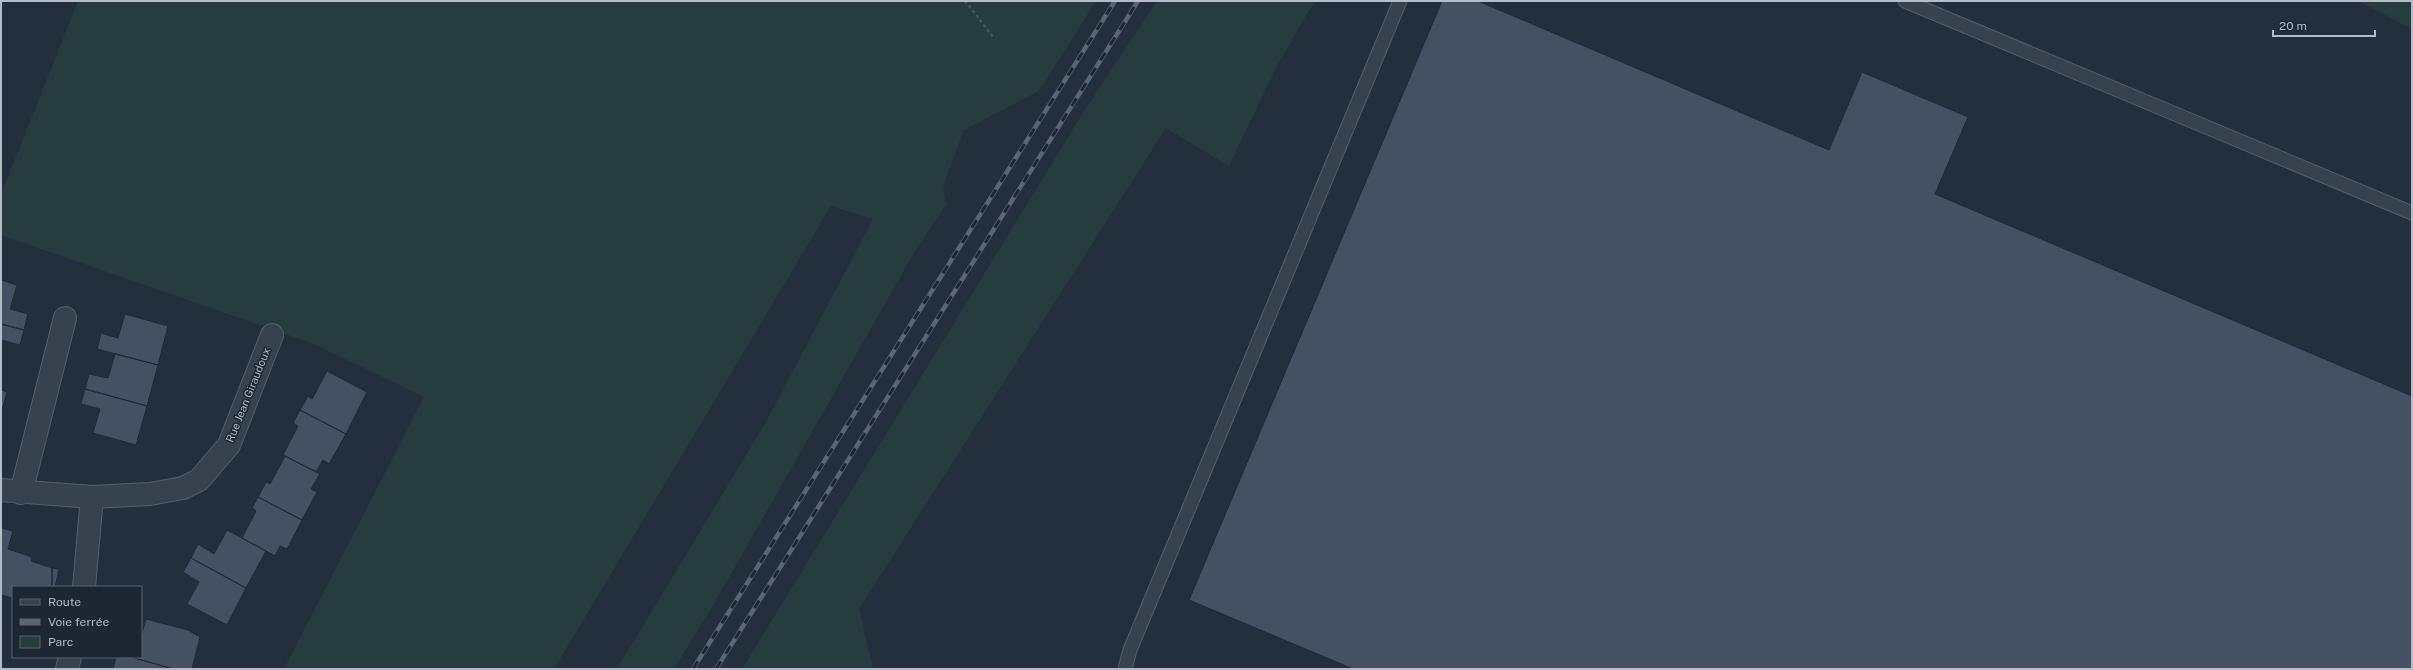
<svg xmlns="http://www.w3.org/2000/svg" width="2413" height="670" viewBox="0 0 2413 670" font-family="'Public Sans',sans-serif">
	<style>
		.green { fill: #263c3f }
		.building { fill: #455162; stroke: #1f2835 }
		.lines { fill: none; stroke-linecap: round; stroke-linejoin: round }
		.service-casing { stroke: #565f6c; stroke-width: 15 }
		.minor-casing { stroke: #565f6c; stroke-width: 24 }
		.path { stroke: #44595c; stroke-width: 2.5; stroke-dasharray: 3 3; stroke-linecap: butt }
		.service { stroke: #38414e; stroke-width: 13 }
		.minor { stroke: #38414e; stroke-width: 22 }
		.rail-casing { stroke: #5a6575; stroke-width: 4.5 }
		.rail { stroke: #1d2633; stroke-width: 3; stroke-dasharray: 9; stroke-linecap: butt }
		.labels { text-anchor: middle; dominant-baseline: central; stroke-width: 3; stroke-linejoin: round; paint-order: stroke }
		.street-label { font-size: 11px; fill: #b4bcc9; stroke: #1d2633 }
	</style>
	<rect width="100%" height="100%" fill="#242f3e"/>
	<path class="green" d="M78 1H1096L1039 91 964 130 943 187 946 205 915 251 715 602 674 669H617L766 422 873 219 831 206 554 669H284L424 397 314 344 1 235V194Z
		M1157 1H1315L1279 62 1229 166 1166 128 859 609 873 669H742L1081 116Z
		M2358 1H2412V29Z"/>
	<path class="building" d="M1442 1H1478L1829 150 1862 72 1968 117 1935 194 2412 396V669H1353L1189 600Z
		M1 280 17 285 10 309 28 314 24 330 1 324Z
		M125 314 168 326 158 365 97 349 101 333 118 338Z
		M1 324 24 330 20 345 1 340Z
		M115 354 158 365 147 406 85 389 89 374 108 378Z
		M327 371 367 392 346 434 300 410 308 396 312 399Z
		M85 389 147 406 136 445 93 433 100 409 81 404Z
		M1 390 7 392 3 407 1 406Z
		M300 410 346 434 329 464 323 460 316 472 283 455 298 426 293 423Z
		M285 456 320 474 311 489 317 492 302 520 258 497 266 482 270 484Z
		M258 497 302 520 287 549 280 546 275 556 242 538 256 511 252 508Z
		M1 528 13 531 8 549 32 557 31 561 52 568V587H13V598L1 595Z
		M227 530 266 551 246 588 191 558 198 544 214 554Z
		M191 558 246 588 227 625 187 604 199 582 183 572Z
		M52 568 59 569 55 587H52Z
		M146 619 188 630 200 637 192 669H173L131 657H141V637Z
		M116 657H131L173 669H113Z"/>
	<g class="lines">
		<defs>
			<path id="service" d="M1905 1 2412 213
				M1125 669 1130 650 1400 1"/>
			<path id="minor" d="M1 490 92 497 150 494 183 488 199 480 229 445 272 335
				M21 493 65 318
				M84 587 92 497
				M67 669 70 657"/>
		</defs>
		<use href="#service" class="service-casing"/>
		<use href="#minor" class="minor-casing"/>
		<path class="path" d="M965 1 994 38"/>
		<use href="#service" class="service"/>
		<use href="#minor" class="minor"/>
		<defs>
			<path id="rail" d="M693 669 1115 1
				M716 669 1138 1"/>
		</defs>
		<use href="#rail" class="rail-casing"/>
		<use href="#rail" class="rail"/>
	</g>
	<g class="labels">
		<g class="street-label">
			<text transform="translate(248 395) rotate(-68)">Rue Jean Giraudoux</text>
		</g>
	</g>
	<rect width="2413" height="670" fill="none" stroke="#b4bcc9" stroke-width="4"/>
	<rect x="12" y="586" width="130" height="72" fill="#1d2633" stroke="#59626f"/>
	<rect x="20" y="599" width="20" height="6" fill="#38414e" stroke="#59626f"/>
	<text x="48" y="606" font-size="12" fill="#b4bcc9">Route</text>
	<rect x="20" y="619" width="20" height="6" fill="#5a6575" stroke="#59626f"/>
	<text x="48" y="626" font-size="12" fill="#b4bcc9">Voie ferrée</text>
	<rect x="20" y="636" width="20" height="12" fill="#263c3f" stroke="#59626f"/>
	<text x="48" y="646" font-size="12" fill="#b4bcc9">Parc</text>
	<path d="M2273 30v6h102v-6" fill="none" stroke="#b4bcc9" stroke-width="2"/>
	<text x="2279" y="30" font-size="12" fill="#b4bcc9" stroke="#1d2633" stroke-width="3" paint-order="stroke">20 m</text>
</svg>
